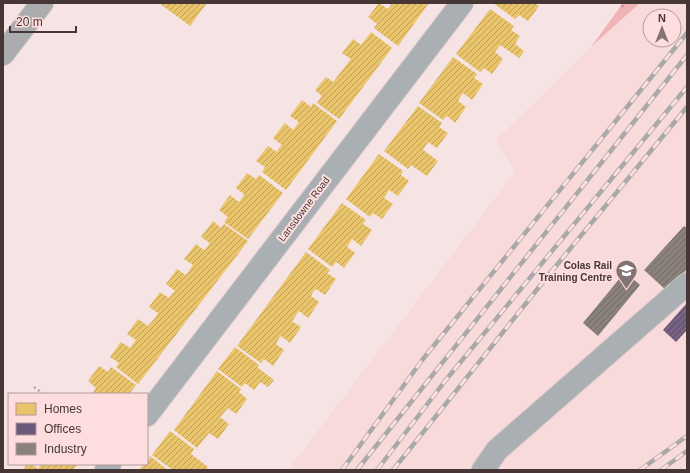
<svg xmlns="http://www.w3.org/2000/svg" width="690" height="473" viewBox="0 0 690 473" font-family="Helvetica,sans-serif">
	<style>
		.built { fill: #f8dadb; fill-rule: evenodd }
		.forest { fill: url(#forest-firs) }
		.homes { fill: url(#homes-hatch) }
		.offices { fill: url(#offices-hatch) }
		.industry { fill: url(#industry-hatch) }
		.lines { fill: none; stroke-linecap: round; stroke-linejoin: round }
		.minor-casing { stroke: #d1c3c3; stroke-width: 24 }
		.highway-casing { stroke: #d1c3c3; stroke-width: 24 }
		.path { stroke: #acacae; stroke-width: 2.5; stroke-dasharray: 2 3; stroke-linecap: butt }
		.minor { stroke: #a9afb3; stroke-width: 22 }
		.highway { stroke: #aaacae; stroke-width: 22 }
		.rail-casing { stroke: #aba8aa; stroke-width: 4.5 }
		.rail { stroke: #fddddd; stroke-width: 3; stroke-dasharray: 9; stroke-linecap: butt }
		.labels { text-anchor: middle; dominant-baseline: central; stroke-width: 4; stroke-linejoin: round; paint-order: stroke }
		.street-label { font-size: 10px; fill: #463636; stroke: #fddddd }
		.poi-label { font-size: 10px; font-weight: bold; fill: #463636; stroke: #fddddd; text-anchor: end }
	</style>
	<defs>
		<pattern id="forest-firs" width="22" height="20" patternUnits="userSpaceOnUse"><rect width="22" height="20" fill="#f0b4b7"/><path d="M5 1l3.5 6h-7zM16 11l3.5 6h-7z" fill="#c49396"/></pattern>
		<pattern id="homes-hatch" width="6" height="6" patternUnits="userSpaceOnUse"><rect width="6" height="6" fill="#e9c46a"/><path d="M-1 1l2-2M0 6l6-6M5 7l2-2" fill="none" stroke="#bfa058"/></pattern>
		<pattern id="offices-hatch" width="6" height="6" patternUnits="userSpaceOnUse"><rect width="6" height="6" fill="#6d597a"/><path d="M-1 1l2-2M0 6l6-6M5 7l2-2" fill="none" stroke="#84748c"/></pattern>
		<pattern id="industry-hatch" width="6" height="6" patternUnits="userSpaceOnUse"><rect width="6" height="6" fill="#8a817c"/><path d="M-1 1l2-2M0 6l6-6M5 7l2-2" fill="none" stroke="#736a66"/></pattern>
	</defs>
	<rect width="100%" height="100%" fill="#f6e4e4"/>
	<path class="built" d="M640 3H687V465L681 470H288L515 172 496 140 591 47ZM650 16H674V40H650Z"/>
	<path class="forest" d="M623 3H640L591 47Z"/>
	<path class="homes" d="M159 3H207L190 26Z
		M379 3 388 9 392 3H429L398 46 374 28 377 24 368 17Z
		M493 3H534L539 6 528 21 519 15 515 19Z
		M490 9 514 26 511 30 520 36 515 44 524 51 519 58 500 45 495 52 503 59 492 74 484 68 480 72 456 54Z
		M371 32 392 48 339 119 317 103 322 96 315 90 326 77 333 82 351 59 342 53 353 39 361 45Z
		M453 57 477 74 474 78 483 84 472 100 463 93 460 97 458 101 466 107 455 123 447 116 443 120 419 103Z
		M302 100 311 107 313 103 337 121 286 190 262 172 265 167 256 161 268 146 277 152 279 148 282 145 273 138 285 123 293 130 299 122 290 116Z
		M418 106 442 123 439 127 448 133 437 148 428 142 423 150 438 161 427 176 411 165 408 169 384 151Z
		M379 154 403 171 401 175 409 181 398 196 389 190 384 198 393 204 382 219 373 213 370 217 346 199Z
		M247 173 256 179 259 175 283 193 248 239 224 222 228 217 219 210 230 195 239 202 242 198 244 194 236 188Z
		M342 203 366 220 363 224 372 230 361 246 352 239 347 247 355 253 344 268 336 262 332 267 308 249Z
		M213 221 221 228 224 224 248 241 138 384 116 367 119 363 110 357 121 342 130 348 136 340 127 334 138 319 148 326 155 318 158 313 149 307 160 292 169 298 172 294 175 291 166 284 177 269 186 275 193 265 184 259 196 244 204 250 207 247 210 243 201 237Z
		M306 252 330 270 327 273 336 279 325 295 316 289 313 292 311 296 319 302 308 318 299 311 292 321 301 327 290 343 281 336 278 340 276 344 284 350 273 366 264 359 261 363 237 346Z
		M235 347 259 365 257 367 274 380 268 387 260 382 254 390 245 383 242 387 218 369Z
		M99 366 108 372 111 367 136 385 129 394H92L96 388 88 381Z
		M217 371 241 389 239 392 247 399 236 414 228 408 220 417 229 424 218 439 209 433 197 448 174 430Z
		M170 431 194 449 191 454 208 467 206 470H173L152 455Z
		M150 456 168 470H139L144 464H147Z
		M27 464H32L38 469 41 464H78L73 470H23Z"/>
	<path class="offices" d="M687 303V330L676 342 663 330Z"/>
	<path class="industry" d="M684 226 687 228V269L667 291 644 270Z
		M625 272 640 285 598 336 583 323Z"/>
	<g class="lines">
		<defs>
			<path id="minor" d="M147 415 462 3
				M106 470 110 464
				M483 470 497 450 687 284"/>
			<path id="highway" d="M3 54 42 3"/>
		</defs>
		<use href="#minor" class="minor-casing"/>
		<use href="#highway" class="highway-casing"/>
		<path class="path" d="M34 387 43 394"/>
		<use href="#minor" class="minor"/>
		<use href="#highway" class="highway"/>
		<defs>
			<path id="rail" d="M342 470 423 359 687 33
				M357 470 687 55
				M377 470 445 381 687 87
				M393 470 551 272 687 107
				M640 470 687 436
				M661 470 687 451"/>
		</defs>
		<use href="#rail" class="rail-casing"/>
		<use href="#rail" class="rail"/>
	</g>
	<defs>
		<symbol id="university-pin" viewBox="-11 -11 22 30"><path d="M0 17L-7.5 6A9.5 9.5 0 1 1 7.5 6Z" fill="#847373" stroke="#fddddd"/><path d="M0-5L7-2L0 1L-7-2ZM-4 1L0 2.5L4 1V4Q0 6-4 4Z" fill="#fff"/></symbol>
	</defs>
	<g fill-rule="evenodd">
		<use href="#university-pin" x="614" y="258" width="25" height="34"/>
	</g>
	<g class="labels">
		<g class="street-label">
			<text transform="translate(304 209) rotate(-53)">Lansdowne Road</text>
		</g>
		<g class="poi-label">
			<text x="612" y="265">Colas Rail<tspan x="612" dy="12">Training Centre</tspan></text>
		</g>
	</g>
	<rect width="690" height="473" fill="none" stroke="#463636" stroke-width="8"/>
	<rect x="8" y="393" width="140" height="72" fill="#fddddd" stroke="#b49a9a"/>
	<rect x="16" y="403" width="20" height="12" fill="#e9c46a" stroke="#b49a9a"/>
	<text x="44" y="413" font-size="12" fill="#463636">Homes</text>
	<rect x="16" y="423" width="20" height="12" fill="#6d597a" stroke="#b49a9a"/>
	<text x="44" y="433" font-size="12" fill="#463636">Offices</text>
	<rect x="16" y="443" width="20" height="12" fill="#8a817c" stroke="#b49a9a"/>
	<text x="44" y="453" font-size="12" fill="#463636">Industry</text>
	<g transform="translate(662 28)"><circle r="19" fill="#fddddd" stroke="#b49a9a"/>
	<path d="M0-3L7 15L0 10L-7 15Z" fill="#847373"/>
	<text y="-6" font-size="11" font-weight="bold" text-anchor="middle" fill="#463636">N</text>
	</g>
	<path d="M10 26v6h66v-6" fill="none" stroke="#463636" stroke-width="2"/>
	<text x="16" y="26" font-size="12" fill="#463636" stroke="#fddddd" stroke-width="3" paint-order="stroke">20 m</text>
</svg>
